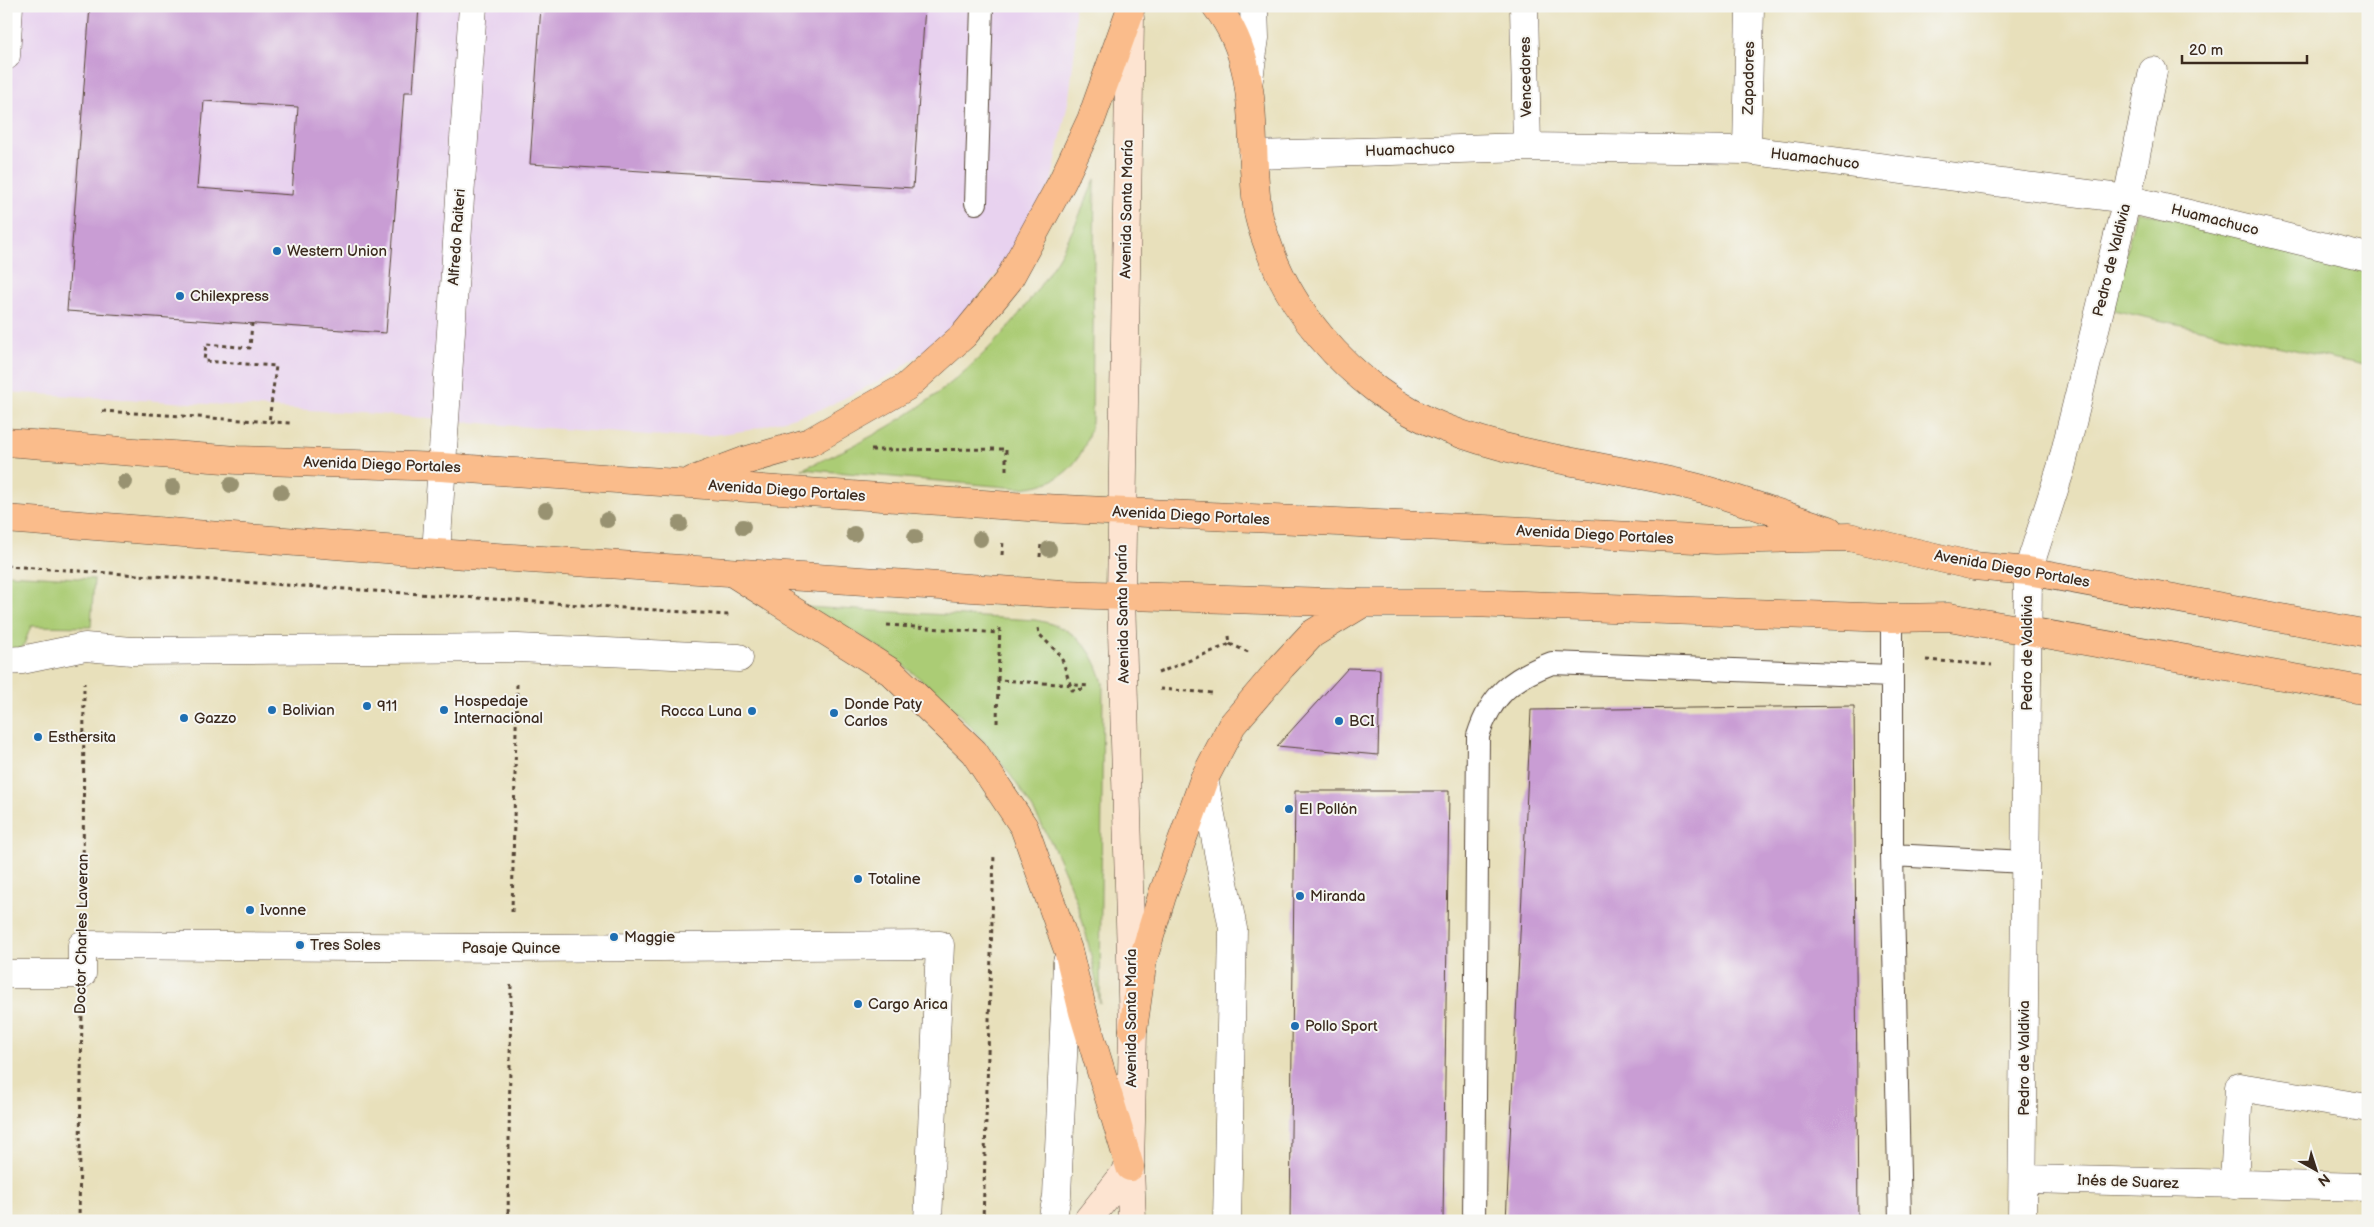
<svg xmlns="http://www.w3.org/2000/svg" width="2374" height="1227" viewBox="0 0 2374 1227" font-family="'Balsamiq Sans',sans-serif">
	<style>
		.built { fill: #e8d2ef }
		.green { fill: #abcc74; stroke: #737b49 }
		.building { fill: #c99dd4; fill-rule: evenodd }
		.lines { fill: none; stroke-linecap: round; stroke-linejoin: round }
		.service-casing { stroke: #554536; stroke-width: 24 }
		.minor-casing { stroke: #554536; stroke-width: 29 }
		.secondary-casing { stroke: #554536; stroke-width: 29 }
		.primary-casing { stroke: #554536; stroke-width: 29 }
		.path { stroke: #554536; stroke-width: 3; stroke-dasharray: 4 4; stroke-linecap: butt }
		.service { stroke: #fff; stroke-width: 22 }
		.minor { stroke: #fff; stroke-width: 28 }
		.secondary { stroke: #fde4d1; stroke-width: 28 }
		.primary { stroke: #fabc8b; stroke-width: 28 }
		.tree { fill: #989271 }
		.poi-dot { fill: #1f6fb2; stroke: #f6f6f2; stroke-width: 2 }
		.labels { text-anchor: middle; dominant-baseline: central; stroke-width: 4; stroke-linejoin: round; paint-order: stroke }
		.street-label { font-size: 15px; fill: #3b2a1e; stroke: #f6f6f2 }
		.poi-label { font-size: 15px; fill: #3b2a1e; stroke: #f6f6f2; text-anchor: start }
	</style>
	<rect width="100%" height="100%" fill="#f6f6f2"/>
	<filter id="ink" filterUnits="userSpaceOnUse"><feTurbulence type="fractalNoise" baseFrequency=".02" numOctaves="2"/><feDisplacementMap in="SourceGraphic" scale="10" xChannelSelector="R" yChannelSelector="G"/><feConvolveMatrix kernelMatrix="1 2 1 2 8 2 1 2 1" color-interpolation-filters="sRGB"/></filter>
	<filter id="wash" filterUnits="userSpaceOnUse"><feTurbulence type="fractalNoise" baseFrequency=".0096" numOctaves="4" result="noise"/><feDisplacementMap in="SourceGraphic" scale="20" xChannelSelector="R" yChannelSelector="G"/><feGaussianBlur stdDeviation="1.12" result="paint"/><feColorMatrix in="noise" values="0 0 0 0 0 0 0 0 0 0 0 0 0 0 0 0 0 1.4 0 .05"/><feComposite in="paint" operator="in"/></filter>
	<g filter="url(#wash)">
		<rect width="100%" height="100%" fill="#e8e0bb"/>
		<path class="built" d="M6 6H1075V48L1069 98 1051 183 1011 257 956 324 926 350 893 374 822 409 750 430 714 435 678 437 515 426 377 414 6 392Z"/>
		<path class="green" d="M1095 179 1092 422C1083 464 1061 486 1018 488L802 469C911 424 993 364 1056 261 1072 235 1083 207 1095 179Z
			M2136 211 2368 261V366L2113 310Z
			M6 574 94 579 91 627 31 626 23 647 6 655Z
			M805 607 1035 620C1074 627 1092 645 1103 683L1100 1003C1093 966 1087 928 1073 893 1037 795 972 714 888 654 863 635 833 621 805 607Z"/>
		<g id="blocks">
			<path class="building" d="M90 6H419L413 92H404L386 333 67 311ZM204 101 298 107 292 195 197 188Z
				M541 6H925L913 188 530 164Z
				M1348 668 1380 669 1378 755 1277 746Z
				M1854 706 1858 1221H1506L1531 710Z
				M1295 791H1449L1443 1221H1290Z"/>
		</g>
	</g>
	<g filter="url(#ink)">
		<use href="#blocks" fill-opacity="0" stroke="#554536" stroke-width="1"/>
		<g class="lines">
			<defs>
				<path id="service" d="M976 203 982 6
					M1892 855V618
					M1474 1221 1478 736C1491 695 1512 678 1552 663L1892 676
					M1900 1221 1892 855 2025 862"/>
				<path id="minor" d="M1524 6 1527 147
					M6 56 9 6
					M1249 79 1255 38 1254 6
					M1747 150 1750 6
					M1253 155 1527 147 1747 150 2127 199 2368 257
					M436 553 473 6
					M6 661 22 660 85 647 132 651 518 648 739 658
					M1204 779 1233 929 1227 1221
					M6 974H82V945L512 948 940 945 928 1221
					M2023 1179 2368 1187
					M2234 1185 2239 1087 2368 1108
					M1052 1221 1057 1196 1067 962
					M2022 1221 2028 571 2061 468 2127 199 2153 71"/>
				<path id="secondary" d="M1130 18 1121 595 1133 1030 1130 1167 1132 1221
					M1087 1221 1130 1167"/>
				<path id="primary" d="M1216 6C1264 67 1247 141 1258 212 1260 225 1266 239 1270 251 1282 283 1300 312 1321 337 1354 376 1397 410 1445 428 1526 460 1615 466 1699 488 1742 500 1786 516 1829 530
					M6 442 237 460 441 467 1043 508 1716 540 1849 537 1974 566 2028 571 2368 634
					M693 480 744 461 810 442 906 387 964 335 1008 281 1062 182 1091 120 1130 11
					M6 519 436 553 1063 594 1363 603H1471L1892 618 1949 617 2368 691
					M736 575 891 672 974 752 1024 827 1068 950 1083 1012 1130 1167
					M1133 1030 1143 959 1162 896 1204 779 1232 725 1282 666 1312 634 1363 603"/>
			</defs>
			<use href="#service" class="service-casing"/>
			<use href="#minor" class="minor-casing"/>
			<use href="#secondary" class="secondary-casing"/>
			<use href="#primary" class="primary-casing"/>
			<path class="path" d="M252 323 250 348 206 344 204 361 276 366 269 422
				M102 411 290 423
				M871 450 1006 449V470
				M1002 555 1003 541
				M1040 557 1041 543
				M6 566 729 615
				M887 625 999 633
				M1038 628 1039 634 1061 656 1072 690 1087 689
				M1229 636 1230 644 1248 652
				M1926 660 1992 665
				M1158 673 1230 644
				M998 680 1000 626
				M1160 689 1213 693
				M997 723 998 680 1089 686
				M83 909 84 683
				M512 912 517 684
				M79 1221 82 1010
				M508 1221 511 984
				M983 1221 994 854"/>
			<use href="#service" class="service"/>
			<use href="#minor" class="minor"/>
			<use href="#secondary" class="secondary"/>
			<use href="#primary" class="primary"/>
		</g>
		<g class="tree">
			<circle cx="125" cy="482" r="8"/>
			<circle cx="231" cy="485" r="8"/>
			<circle cx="173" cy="487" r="8"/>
			<circle cx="281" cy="492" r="8"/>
			<circle cx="546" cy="510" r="8"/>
			<circle cx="607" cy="520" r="8"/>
			<circle cx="680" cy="524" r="8"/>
			<circle cx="743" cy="527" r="8"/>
			<circle cx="854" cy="534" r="8"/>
			<circle cx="915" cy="537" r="8"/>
			<circle cx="980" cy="539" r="8"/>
			<circle cx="1049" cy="549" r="8"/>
		</g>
	</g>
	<g class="poi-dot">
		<circle cx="277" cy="251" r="5"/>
		<circle cx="180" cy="296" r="5"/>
		<circle cx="367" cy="706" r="5"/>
		<circle cx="272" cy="710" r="5"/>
		<circle cx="444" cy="710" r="5"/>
		<circle cx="752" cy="711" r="5"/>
		<circle cx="834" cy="713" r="5"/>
		<circle cx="184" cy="718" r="5"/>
		<circle cx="1339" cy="721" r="5"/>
		<circle cx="38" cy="737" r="5"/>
		<circle cx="1289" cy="809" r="5"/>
		<circle cx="858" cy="879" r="5"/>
		<circle cx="1300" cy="896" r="5"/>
		<circle cx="250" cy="910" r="5"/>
		<circle cx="614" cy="937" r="5"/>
		<circle cx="300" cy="945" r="5"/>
		<circle cx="858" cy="1004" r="5"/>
		<circle cx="1295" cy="1026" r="5"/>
	</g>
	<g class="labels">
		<g class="street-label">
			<text transform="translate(1526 77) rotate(-91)">Vencedores</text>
			<text transform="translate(1749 78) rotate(-89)">Zapadores</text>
			<text transform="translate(1410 150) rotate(-2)">Huamachuco</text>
			<text transform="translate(1815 159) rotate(7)">Huamachuco</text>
			<text transform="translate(1127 209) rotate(-89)">Avenida Santa María</text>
			<text transform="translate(2215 220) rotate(14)">Huamachuco</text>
			<text transform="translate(457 237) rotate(-86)">Alfredo Raiteri</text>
			<text transform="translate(2112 260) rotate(-76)">Pedro de Valdivia</text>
			<text transform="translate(382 465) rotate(2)">Avenida Diego Portales</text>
			<text transform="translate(787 491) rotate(4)">Avenida Diego Portales</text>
			<text transform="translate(1191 516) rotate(3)">Avenida Diego Portales</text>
			<text transform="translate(1595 535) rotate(3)">Avenida Diego Portales</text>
			<text transform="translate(2012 569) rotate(10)">Avenida Diego Portales</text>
			<text transform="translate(1123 614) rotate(-91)">Avenida Santa María</text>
			<text transform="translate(2027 653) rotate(-90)">Pedro de Valdivia</text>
			<text transform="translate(82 934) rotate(-89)">Doctor Charles Laveran</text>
			<text x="511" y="948">Pasaje Quince</text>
			<text transform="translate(1131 1018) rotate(-90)">Avenida Santa María</text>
			<text transform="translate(2024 1058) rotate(-90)">Pedro de Valdivia</text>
			<text transform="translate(2128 1182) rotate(2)">Inés de Suarez</text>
		</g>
		<g class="poi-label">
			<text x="287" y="251">Western Union</text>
			<text x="190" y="296">Chilexpress</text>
			<text x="454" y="701">Hospedaje<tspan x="454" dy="17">Internacional</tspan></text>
			<text x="844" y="704">Donde Paty<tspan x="844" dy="17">Carlos</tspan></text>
			<text x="377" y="706">911</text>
			<text x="282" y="710">Bolivian</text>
			<text x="742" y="711" text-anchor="end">Rocca Luna</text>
			<text x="194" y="718">Gazzo</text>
			<text x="1349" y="721">BCI</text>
			<text x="48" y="737">Esthersita</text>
			<text x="1299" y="809">El Pollón</text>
			<text x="868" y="879">Totaline</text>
			<text x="1310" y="896">Miranda</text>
			<text x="260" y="910">Ivonne</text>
			<text x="624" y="937">Maggie</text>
			<text x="310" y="945">Tres Soles</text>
			<text x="868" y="1004">Cargo Arica</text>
			<text x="1305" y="1026">Pollo Sport</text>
		</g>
	</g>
	<rect width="2374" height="1227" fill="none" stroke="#f6f6f2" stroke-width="25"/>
	<g transform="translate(2316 1170) rotate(141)" stroke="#f6f6f2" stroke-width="4" paint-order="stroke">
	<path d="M0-4L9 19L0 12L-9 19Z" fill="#3b2a1e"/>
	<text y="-8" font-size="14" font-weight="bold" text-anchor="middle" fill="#3b2a1e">N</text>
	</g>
	<path d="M2182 55v8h125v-8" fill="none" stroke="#3b2a1e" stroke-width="2.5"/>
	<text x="2189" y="55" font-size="15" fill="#3b2a1e" stroke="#f6f6f2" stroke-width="4" paint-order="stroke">20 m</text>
</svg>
